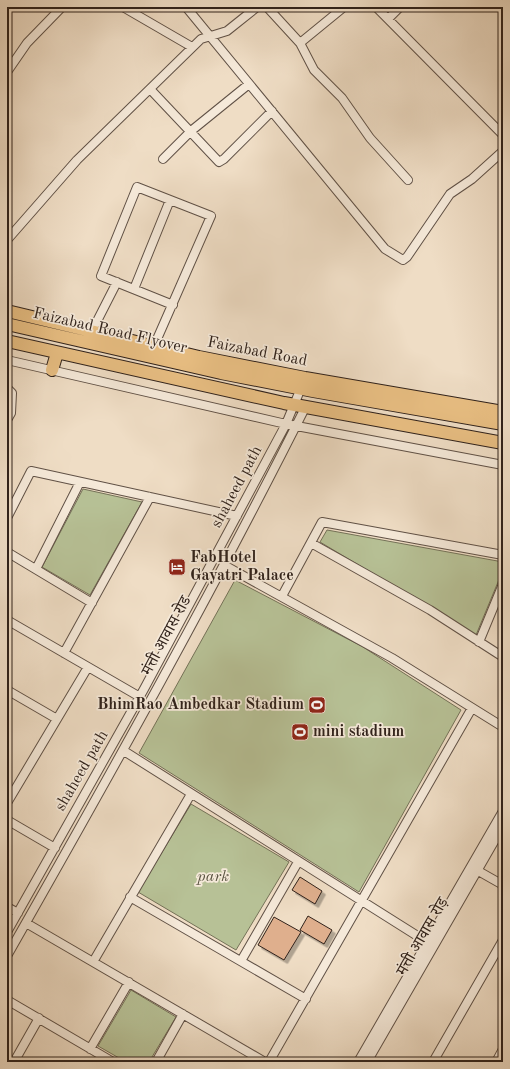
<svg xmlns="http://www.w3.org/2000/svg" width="510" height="1069" viewBox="0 0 510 1069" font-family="'Old Standard TT','Noto Serif Devanagari',serif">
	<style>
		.green { fill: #b7c196; stroke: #747258 }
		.building { fill: #dfaf8d; stroke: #30221b; filter: url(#shadow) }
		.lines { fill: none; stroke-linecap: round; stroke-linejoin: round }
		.minor-casing { stroke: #605146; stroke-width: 10 }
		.highway-casing { stroke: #30221b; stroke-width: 14 }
		.minor { stroke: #f5e9d9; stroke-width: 8 }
		.highway { stroke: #e8be82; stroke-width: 12 }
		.labels { text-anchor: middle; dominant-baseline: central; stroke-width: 3.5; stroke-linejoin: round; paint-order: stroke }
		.street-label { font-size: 16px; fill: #30221b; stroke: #f5e9d9 }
		.poi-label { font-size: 16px; font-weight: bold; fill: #30221b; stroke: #f5e9d9; text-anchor: start }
		.park-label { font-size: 16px; font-style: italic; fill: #585240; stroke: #f5e9d9 }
	</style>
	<defs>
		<filter id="shadow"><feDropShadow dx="3.5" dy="3.5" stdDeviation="0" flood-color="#0004"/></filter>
	</defs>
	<rect width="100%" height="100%" fill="#efddc5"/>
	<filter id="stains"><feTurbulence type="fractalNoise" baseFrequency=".005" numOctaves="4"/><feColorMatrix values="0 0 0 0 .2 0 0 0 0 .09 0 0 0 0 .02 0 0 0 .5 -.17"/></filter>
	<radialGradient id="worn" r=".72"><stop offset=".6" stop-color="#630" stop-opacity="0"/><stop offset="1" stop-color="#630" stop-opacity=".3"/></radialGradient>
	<path class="green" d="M83 489 142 502 90 595 42 567Z
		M327 530 503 562V570L476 635 320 542Z
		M235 580 363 647 461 710 359 892 139 753Z
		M191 804 289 862 236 950 138 892Z
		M131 990 176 1017 149 1062H126L98 1046Z"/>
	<path class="building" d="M300 877 322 891 315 904 292 890Z
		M308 916 332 930 324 944 300 930Z
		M274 917 301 932 284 960 258 945Z"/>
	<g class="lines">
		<defs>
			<path id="minor" d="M123 7 192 47
				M186 7 385 249 403 260 407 257 450 194 472 179 503 151
				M267 7 300 43 314 70 342 98 370 138 408 180
				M376 7 503 135
				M388 19 400 7
				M300 43 344 7
				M7 72 27 43 62 7
				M150 89 219 162 224 159 272 111
				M163 159 191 131 249 84
				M7 240 77 160 201 39 227 31 257 7
				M134 289 170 200
				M92 331 117 282
				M154 346 211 216 137 187 101 276 173 305
				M7 360 286 424 503 465
				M7 388 12 393 11 413 7 420
				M7 518 31 471 237 516
				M311 543 430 610 503 657
				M7 552 92 603
				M224 565 392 658 503 727
				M36 569 80 482
				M282 596 322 522 503 555
				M7 620 140 697
				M479 642 503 584
				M64 653 150 497
				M7 690 57 719
				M124 751 427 942
				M7 803 88 667
				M7 820 55 848
				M473 868 503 885
				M130 897 306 999
				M7 907 18 913
				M26 923 265 1062
				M7 932 144 689 286 424 301 388
				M7 956C110 775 212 593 306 406
				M241 961 298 862
				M93 962 191 794
				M7 1000 113 1062
				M90 1049 129 982
				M14 1062 39 1018
				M156 1062 183 1014
				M269 1062 472 708
				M358 1062 503 811
				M367 1062 503 826
				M433 1062 503 940
				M496 1062 503 1049"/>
			<path id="highway" d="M7 311 199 357 305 378 503 412
				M7 324 221 373 313 391 503 424
				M7 341 284 403 503 443
				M52 370 57 353"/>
		</defs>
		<use href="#minor" class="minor-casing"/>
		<use href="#highway" class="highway-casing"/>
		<use href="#minor" class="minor"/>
		<use href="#highway" class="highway"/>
	</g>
	<defs>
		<symbol id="hotel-square" viewBox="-11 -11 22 22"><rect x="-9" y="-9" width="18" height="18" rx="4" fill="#8f2418" stroke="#f5e9d9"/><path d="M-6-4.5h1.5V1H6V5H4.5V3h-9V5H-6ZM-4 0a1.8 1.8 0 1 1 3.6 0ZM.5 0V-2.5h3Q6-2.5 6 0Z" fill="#fff"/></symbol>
		<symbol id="stadium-square" viewBox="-11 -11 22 22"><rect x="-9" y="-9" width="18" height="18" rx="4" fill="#8f2418" stroke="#f5e9d9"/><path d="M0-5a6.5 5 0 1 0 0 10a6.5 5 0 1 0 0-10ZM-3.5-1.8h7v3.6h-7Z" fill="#fff"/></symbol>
	</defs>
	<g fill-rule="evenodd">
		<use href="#hotel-square" x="167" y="557" width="20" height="20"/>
		<use href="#stadium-square" x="307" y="695" width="20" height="20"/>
		<use href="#stadium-square" x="290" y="722" width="20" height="20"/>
	</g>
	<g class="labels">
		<g class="street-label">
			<text transform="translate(110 331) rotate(13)">Faizabad Road Flyover</text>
			<text transform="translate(257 352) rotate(11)">Faizabad Road</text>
			<text transform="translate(237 487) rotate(-62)">shaheed path</text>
			<text transform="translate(167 636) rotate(-62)">मंत्ती आवास रोड</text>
			<text transform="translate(82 771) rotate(-60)">shaheed path</text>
			<text transform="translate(423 937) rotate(-60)">मंत्ती आवास रोड़</text>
		</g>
		<g class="poi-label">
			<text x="190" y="558">FabHotel<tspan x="190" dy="18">Gayatri Palace</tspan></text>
			<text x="304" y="705" text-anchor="end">BhimRao Ambedkar Stadium</text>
			<text x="313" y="732">mini stadium</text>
		</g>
		<g class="park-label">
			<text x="213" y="877">park</text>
		</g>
	</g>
	<rect width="510" height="1069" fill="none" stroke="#efddc5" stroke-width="24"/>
	<rect x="8" y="8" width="494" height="1053" fill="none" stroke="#30221b" stroke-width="2"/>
	<rect x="12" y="12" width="486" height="1045" fill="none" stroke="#30221b"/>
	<rect width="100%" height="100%" filter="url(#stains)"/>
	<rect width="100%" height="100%" fill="url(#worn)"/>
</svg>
